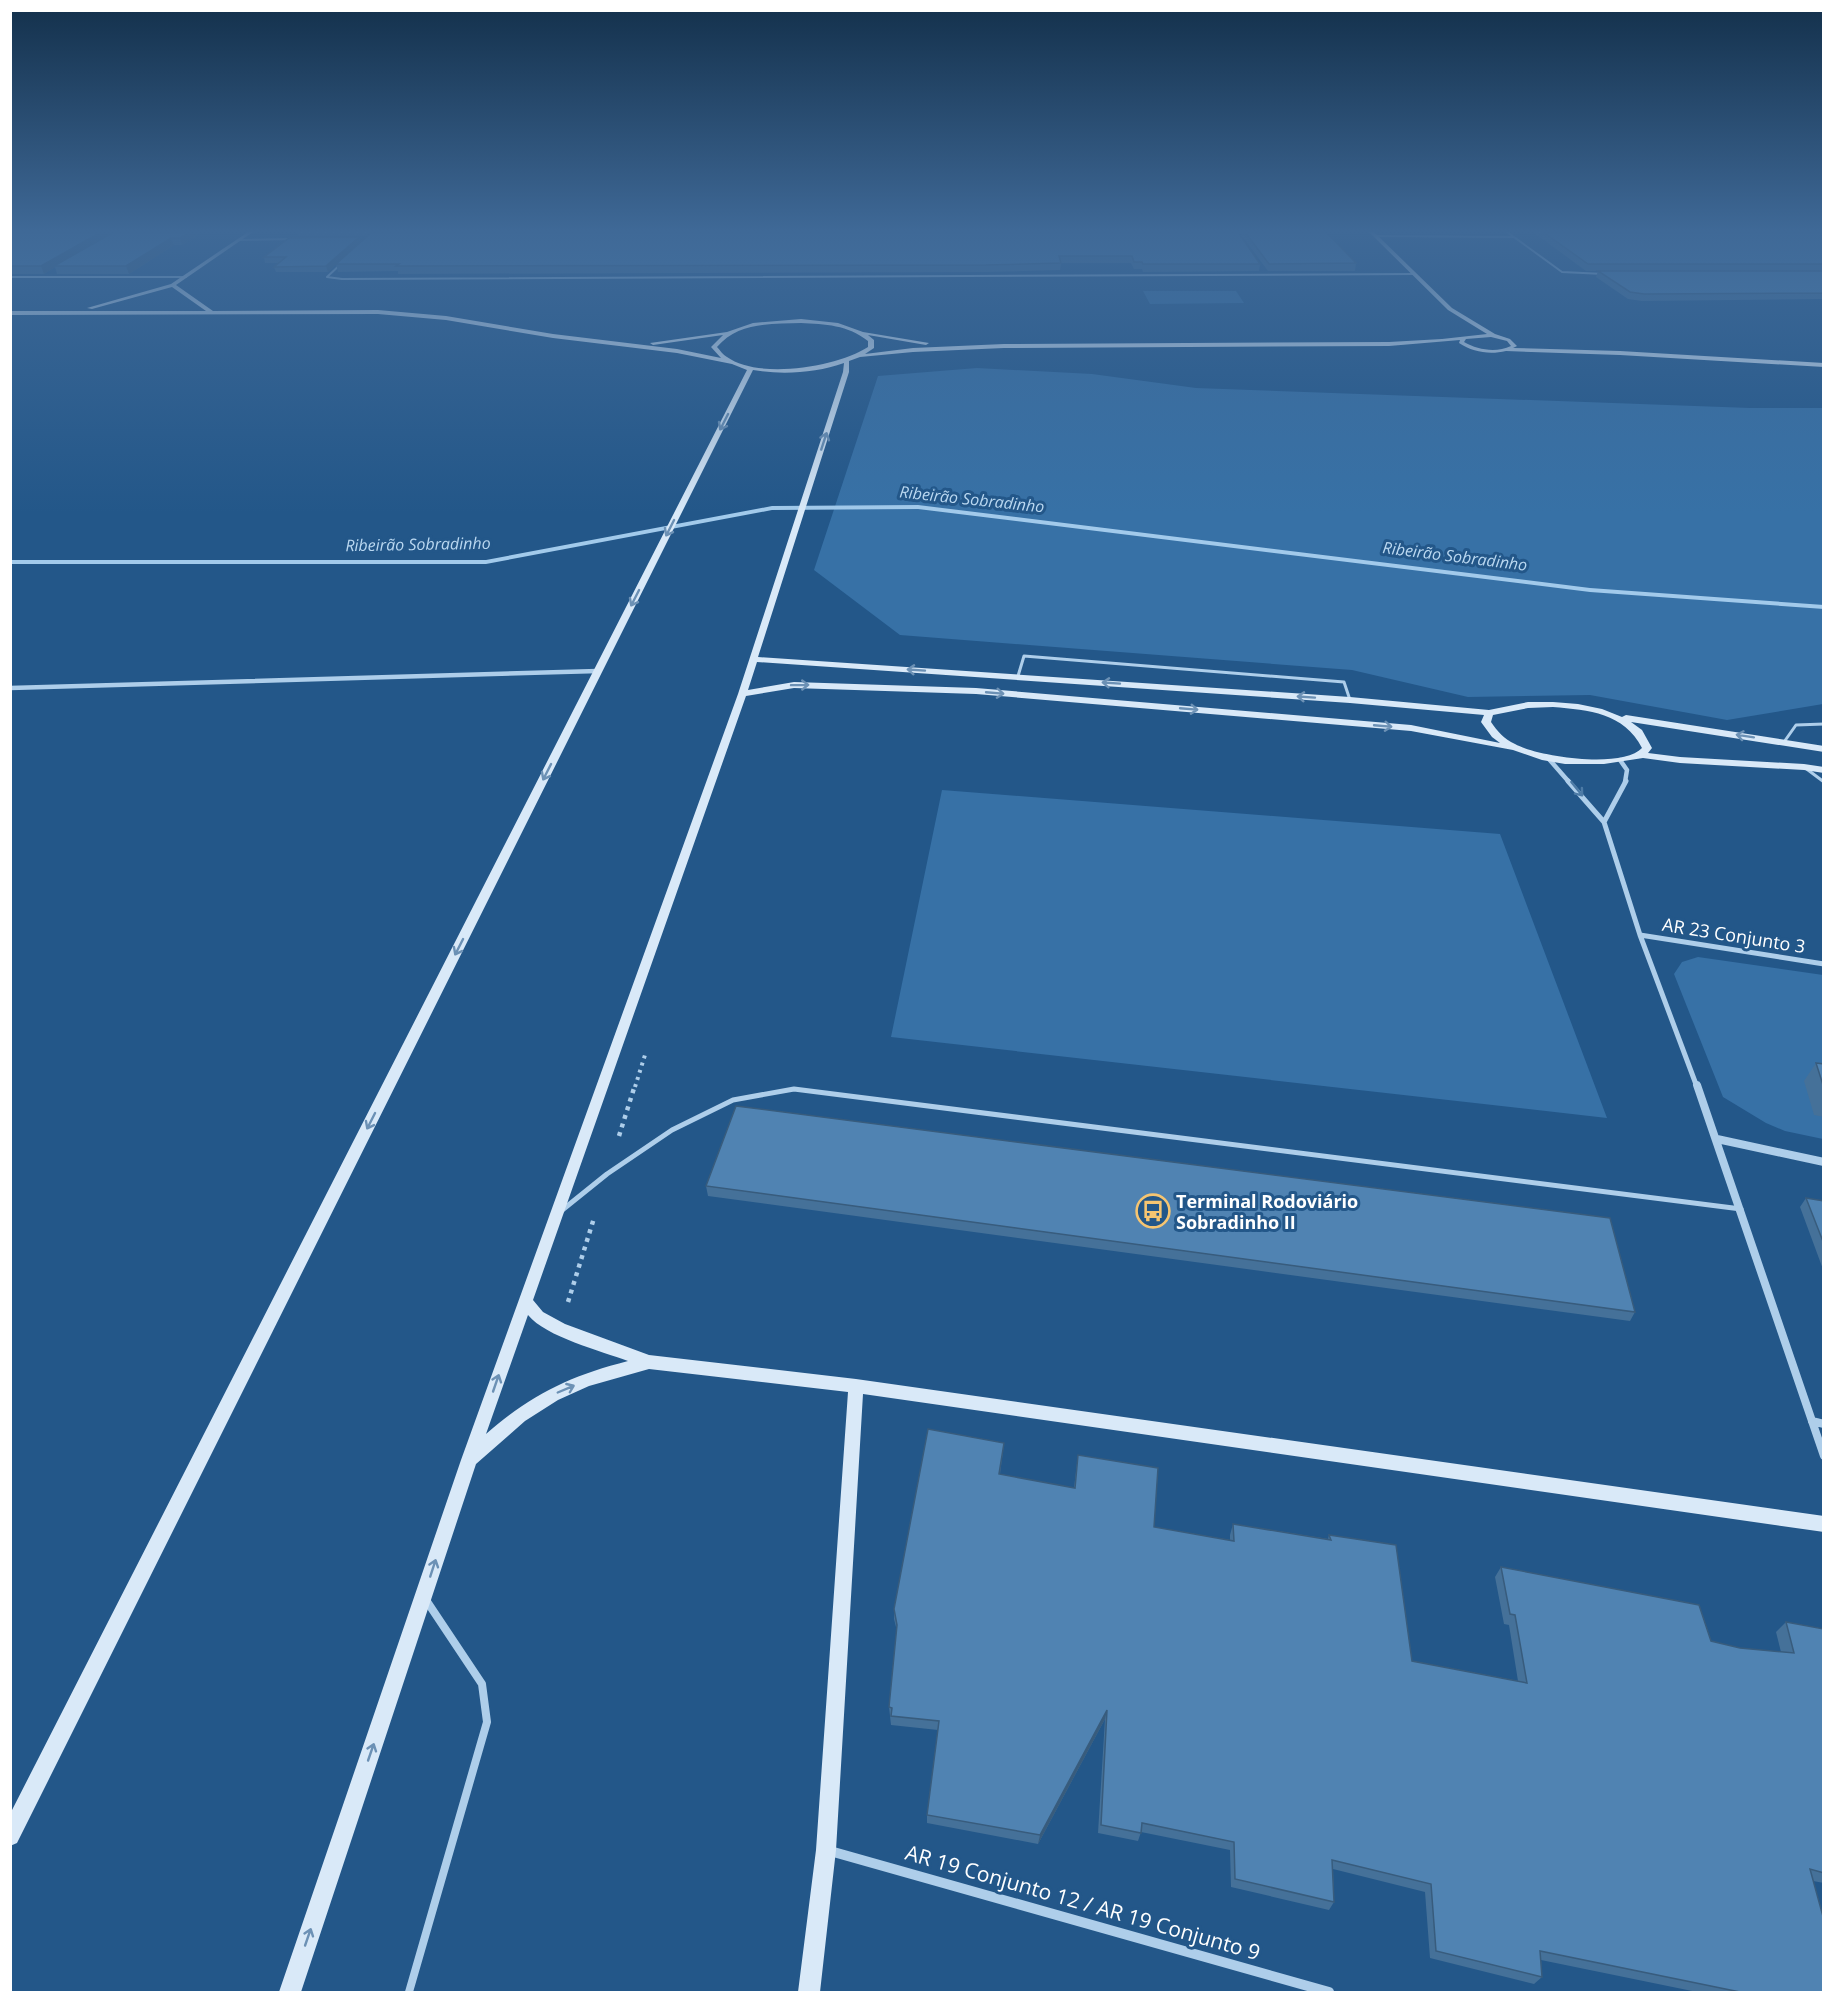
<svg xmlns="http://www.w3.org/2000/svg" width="1834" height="2003" viewBox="0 0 1834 2003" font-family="'Open Sans',sans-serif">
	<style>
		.green { fill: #3771a6 }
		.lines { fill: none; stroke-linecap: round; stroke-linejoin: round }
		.stream { fill: #a2caeb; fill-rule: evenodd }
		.path-far1 { stroke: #aeceea; stroke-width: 4; stroke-dasharray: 3 4.5; stroke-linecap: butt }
		.path { stroke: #aeceea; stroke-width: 4.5; stroke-dasharray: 4 5; stroke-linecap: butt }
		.lane-far2 { stroke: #aeceea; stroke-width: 3 }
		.lane-far1 { stroke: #aeceea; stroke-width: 5 }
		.lane { stroke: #aeceea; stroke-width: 8 }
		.street-far4 { stroke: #aeceea; stroke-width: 2 }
		.street-far3 { stroke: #aeceea; stroke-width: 4.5 }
		.street-far2 { stroke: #aeceea; stroke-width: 5 }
		.street-far1 { stroke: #aeceea; stroke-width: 8 }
		.street { stroke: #aeceea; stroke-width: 10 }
		.secondary { fill: #d9e9f8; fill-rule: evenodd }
		.wall { fill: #457199 }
		.shaded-wall { fill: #385c7d }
		.building { fill: #5083b2; stroke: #385c7d; stroke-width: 1.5 }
		.oneway { stroke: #6c91b5 }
		.oneway2 { stroke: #4d7ba6 }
		.labels { text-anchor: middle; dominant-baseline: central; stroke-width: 6; stroke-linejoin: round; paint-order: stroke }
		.far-water-label { font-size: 16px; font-style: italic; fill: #bad8f1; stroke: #235789 }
		.street-label { font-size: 18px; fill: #fff; stroke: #235789 }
		.poi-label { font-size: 18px; font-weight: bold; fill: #fff; stroke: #235789; text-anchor: start }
		.near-street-label { font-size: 21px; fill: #fff; stroke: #235789 }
	</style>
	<rect width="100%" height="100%" fill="#235789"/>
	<path class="green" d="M1143 291H1236L1244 303 1150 304Z
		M977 368 1092 374 1196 388 1750 408H1823V704L1727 720 1590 695 1468 697 1352 670 900 635 814 570 878 376Z
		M942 790 1500 834 1607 1118 891 1037Z
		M1698 957 1823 975V1139L1785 1131 1766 1123 1723 1097 1674 974 1682 962Z"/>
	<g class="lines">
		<path class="stream" d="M918 505 1590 588 1824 605V609L1590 592 918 509 772 510 486 564H10V560H486L772 506Z"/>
		<path class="path-far1" d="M635 1087 645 1055"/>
		<path class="path" d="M619 1136 635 1085
			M568 1302 594 1218"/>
		<path class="lane-far2" d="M1018 676 1024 656 1344 682 1350 700
			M1784 742 1796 725 1824 724
			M1804 767 1824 782"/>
		<path class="lane-far1" d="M561 1211 607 1174 672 1130 733 1100 794 1089 1741 1209"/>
		<path class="lane" d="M409 1992 487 1722 482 1684 426 1600"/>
		<path class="street-far4" d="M1507 232 1562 272 1604 274
			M1375 236 1513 237
			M240 240 293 239
			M343 262 327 277 342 279 1414 274
			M10 277H186"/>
		<path class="street-far3" d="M10 688 598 671
			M1548 758 1569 782
			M1620 760 1627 770 1625 782"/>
		<path class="street-far2" d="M1568 781 1604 822 1640 935 1697 1087
			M1604 822 1626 781
			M1640 935 1824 964"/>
		<path class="street-far1" d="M1697 1085 1824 1456
			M1717 1139 1824 1162
			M1812 1421 1824 1424"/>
		<path class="street" d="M830 1851 1329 1992"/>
		<path class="secondary" d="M248 232H253L176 285 213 311 378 310 446 316 553 334 677 349 721 358 711 347 723 335 653 345 650 343 727 332 753 323 801 319 838 323 863 332 929 343 926 345 868 335 874 340V348L865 354 913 348 1004 344 1389 342 1442 339 1487 334 1448 310 1369 232H1374L1452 308 1495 334 1510 339 1517 346 1513 348 1620 351 1824 363V367L1620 355 1506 351C1489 355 1473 352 1459 343L1460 340 1389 346 1004 348 913 352 860 357 849 361V372L758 657 1350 697 1489 710 1528 702H1553L1578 704 1602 709 1622 717 1626 715 1824 746V752L1631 722 1642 730 1652 748 1648 753 1680 757 1804 764 1824 767V773L1804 770 1680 763 1643 758 1604 764H1565L1542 760 1513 750 1411 731 976 694 794 688 746 696 533 1300 543 1312 565 1324 649 1355 856 1379 1824 1516V1532L863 1394 836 1850 820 1992H798L816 1850 848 1392 649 1369 589 1386 558 1400 525 1421 476 1464 301 1992H279L461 1460 738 694 843 372 844 363C816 373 782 375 753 370L17 1843 10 1846V1814L747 370 732 364 677 353 553 338 446 320 378 314 10 315V311H206L172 287 92 309 87 308 171 284ZM801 323C825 324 848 325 868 341V347C837 367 759 380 727 357 723 355 720 350 717 347 738 322 771 324 801 323ZM1491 337 1507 341 1511 346C1496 353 1478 350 1464 342L1466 339ZM757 662 1350 703 1484 715 1481 722 1492 737 1500 743 1411 725 976 688 794 682 748 690ZM1553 707C1589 710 1624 713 1642 748 1623 769 1538 757 1515 744 1504 739 1497 731 1491 722L1493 715 1528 708ZM528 1315C546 1337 601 1351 628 1361 570 1376 532 1394 486 1434Z"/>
	</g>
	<path class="wall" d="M10 232H202L182 245H174L129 274H57L55 267 44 274H10Z
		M298 232H1238L1260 264 1259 271 1143 272 1142 269H1134L1131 263H1061L1060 270 986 272 398 274V271L338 272 336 264 328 272H276L274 267 280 263H265L264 257 359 237 360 242 368 236H299Z
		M1239 232H1326L1356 263 1355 271H1268Z
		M1533 232H1824V271H1586Z
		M1598 271H1824V299L1642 301 1628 299 1596 277Z
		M1816 1063 1824 1064V1117L1814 1115 1804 1081Z
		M706 1186 1635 1312 1630 1321 708 1196Z
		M1806 1198 1824 1201V1272L1800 1207Z
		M1004 1443 1000 1474 1074 1488 1078 1455 1154 1527 1230 1540V1535L1233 1524 1328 1539 1329 1535 1412 1661 1518 1681 1509 1625 1504 1624 1495 1577 1501 1567 1711 1641 1740 1648 1781 1652 1776 1632 1786 1622 1824 1629V1883L1813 1881 1824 1992H1697L1541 1960 1542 1977 1534 1984 1430 1958 1425 1892 1333 1869 1334 1902 1329 1910 1231 1887 1230 1850 1141 1832 1138 1841 1098 1833 1105 1719 1038 1844 927 1823V1815L938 1730 891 1725 889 1707 897 1631 894 1619V1609Z"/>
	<path class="shaded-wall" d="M101 232H116L54 266 55 267 44 274 41 266Z
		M189 232H202L182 245 180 238Z
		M359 237 360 242 328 272 326 266Z
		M171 238 174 245 129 274 126 266Z
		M1107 1710 1105 1719 1038 1844 1040 1835Z"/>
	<path class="building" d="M10 232H101L41 266H10Z
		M114 232H189L180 238H171L126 266H54Z
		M372 232H1238L1260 264H1143L1142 262H1134L1132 256H1059L1061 263 986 265 396 266 399 264H336Z
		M1245 232H1326L1356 263 1269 264Z
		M1543 232H1824V264H1588Z
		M359 237 326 266 274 267 286 257H264L289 238Z
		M1598 271H1824V293L1644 294 1630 292Z
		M1816 1063 1824 1064V1088Z
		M736 1106 1610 1218 1635 1312 706 1186Z
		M1806 1198 1824 1201V1244Z
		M928 1429 1004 1443 999 1474 1075 1488 1078 1455 1158 1468 1154 1527 1234 1541 1233 1524 1331 1540 1329 1535 1396 1545 1412 1661 1527 1683 1515 1615 1510 1614 1501 1567 1699 1605 1711 1641 1740 1648 1794 1653 1786 1622 1824 1629V1873L1810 1869 1824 1920V1992H1740L1540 1951 1542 1977 1436 1951 1431 1884 1332 1860 1334 1902 1235 1879 1234 1842 1142 1823 1141 1833 1101 1825 1107 1710 1040 1835 927 1815 939 1721 891 1716 892 1708 889 1707 897 1625 894 1609Z"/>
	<defs><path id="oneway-shaft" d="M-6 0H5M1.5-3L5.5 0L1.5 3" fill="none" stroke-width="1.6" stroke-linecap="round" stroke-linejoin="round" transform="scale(1.5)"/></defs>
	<g class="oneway">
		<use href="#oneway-shaft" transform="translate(724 422) rotate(117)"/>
		<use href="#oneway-shaft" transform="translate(824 441) rotate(-72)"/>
		<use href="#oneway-shaft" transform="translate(670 528) rotate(117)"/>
		<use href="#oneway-shaft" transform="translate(635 598) rotate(117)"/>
		<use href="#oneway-shaft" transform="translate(916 670) rotate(-176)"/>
		<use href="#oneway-shaft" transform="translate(1111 683) rotate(-176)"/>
		<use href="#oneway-shaft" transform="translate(800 685) rotate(-1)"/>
		<use href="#oneway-shaft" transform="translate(995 693) rotate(5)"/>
		<use href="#oneway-shaft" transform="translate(1306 697) rotate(-176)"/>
		<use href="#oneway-shaft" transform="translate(1189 709) rotate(5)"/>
		<use href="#oneway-shaft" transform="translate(1383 726) rotate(5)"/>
		<use href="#oneway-shaft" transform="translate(1745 736) rotate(-171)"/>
		<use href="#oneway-shaft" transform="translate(547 772) rotate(117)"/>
		<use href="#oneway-shaft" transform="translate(459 947) rotate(117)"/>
		<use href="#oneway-shaft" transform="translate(371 1121) rotate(117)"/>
		<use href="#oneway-shaft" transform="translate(496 1383) rotate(-71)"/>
		<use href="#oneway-shaft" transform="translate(566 1389) rotate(-23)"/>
		<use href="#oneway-shaft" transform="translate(433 1568) rotate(-72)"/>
		<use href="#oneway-shaft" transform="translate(371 1752) rotate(-71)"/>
		<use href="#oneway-shaft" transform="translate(308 1937) rotate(-71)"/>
	</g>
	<use class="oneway2" href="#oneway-shaft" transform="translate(1577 789) rotate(51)"/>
	<linearGradient id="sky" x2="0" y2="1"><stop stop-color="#13304b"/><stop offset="0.45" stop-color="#3f6997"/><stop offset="1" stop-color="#3f6997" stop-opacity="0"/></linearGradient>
	<rect width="1834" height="513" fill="url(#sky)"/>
	<defs>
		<symbol id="bus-ring" viewBox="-11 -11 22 22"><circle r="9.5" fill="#235789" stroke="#f6c571" stroke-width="1.5"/><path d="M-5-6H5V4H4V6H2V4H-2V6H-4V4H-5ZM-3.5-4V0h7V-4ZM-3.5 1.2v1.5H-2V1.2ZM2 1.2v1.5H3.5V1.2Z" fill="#f6c571"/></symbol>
	</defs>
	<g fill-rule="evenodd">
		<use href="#bus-ring" x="1134" y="1192" width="38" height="38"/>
	</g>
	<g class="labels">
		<g class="far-water-label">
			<text transform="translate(972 499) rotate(6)">Ribeirão Sobradinho</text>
			<text transform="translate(418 544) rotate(-1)">Ribeirão Sobradinho</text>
			<text transform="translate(1455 556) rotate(7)">Ribeirão Sobradinho</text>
		</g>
		<g class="street-label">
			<text transform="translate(1734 935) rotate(9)">AR 23 Conjunto 3</text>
		</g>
		<g class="poi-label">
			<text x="1176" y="1201">Terminal Rodoviário<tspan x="1176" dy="21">Sobradinho II</tspan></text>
		</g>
		<g class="near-street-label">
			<text transform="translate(1083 1902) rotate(16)">AR 19 Conjunto 12 / AR 19 Conjunto 9</text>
		</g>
	</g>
	<rect width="1834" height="2003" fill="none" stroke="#ffffff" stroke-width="24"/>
</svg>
